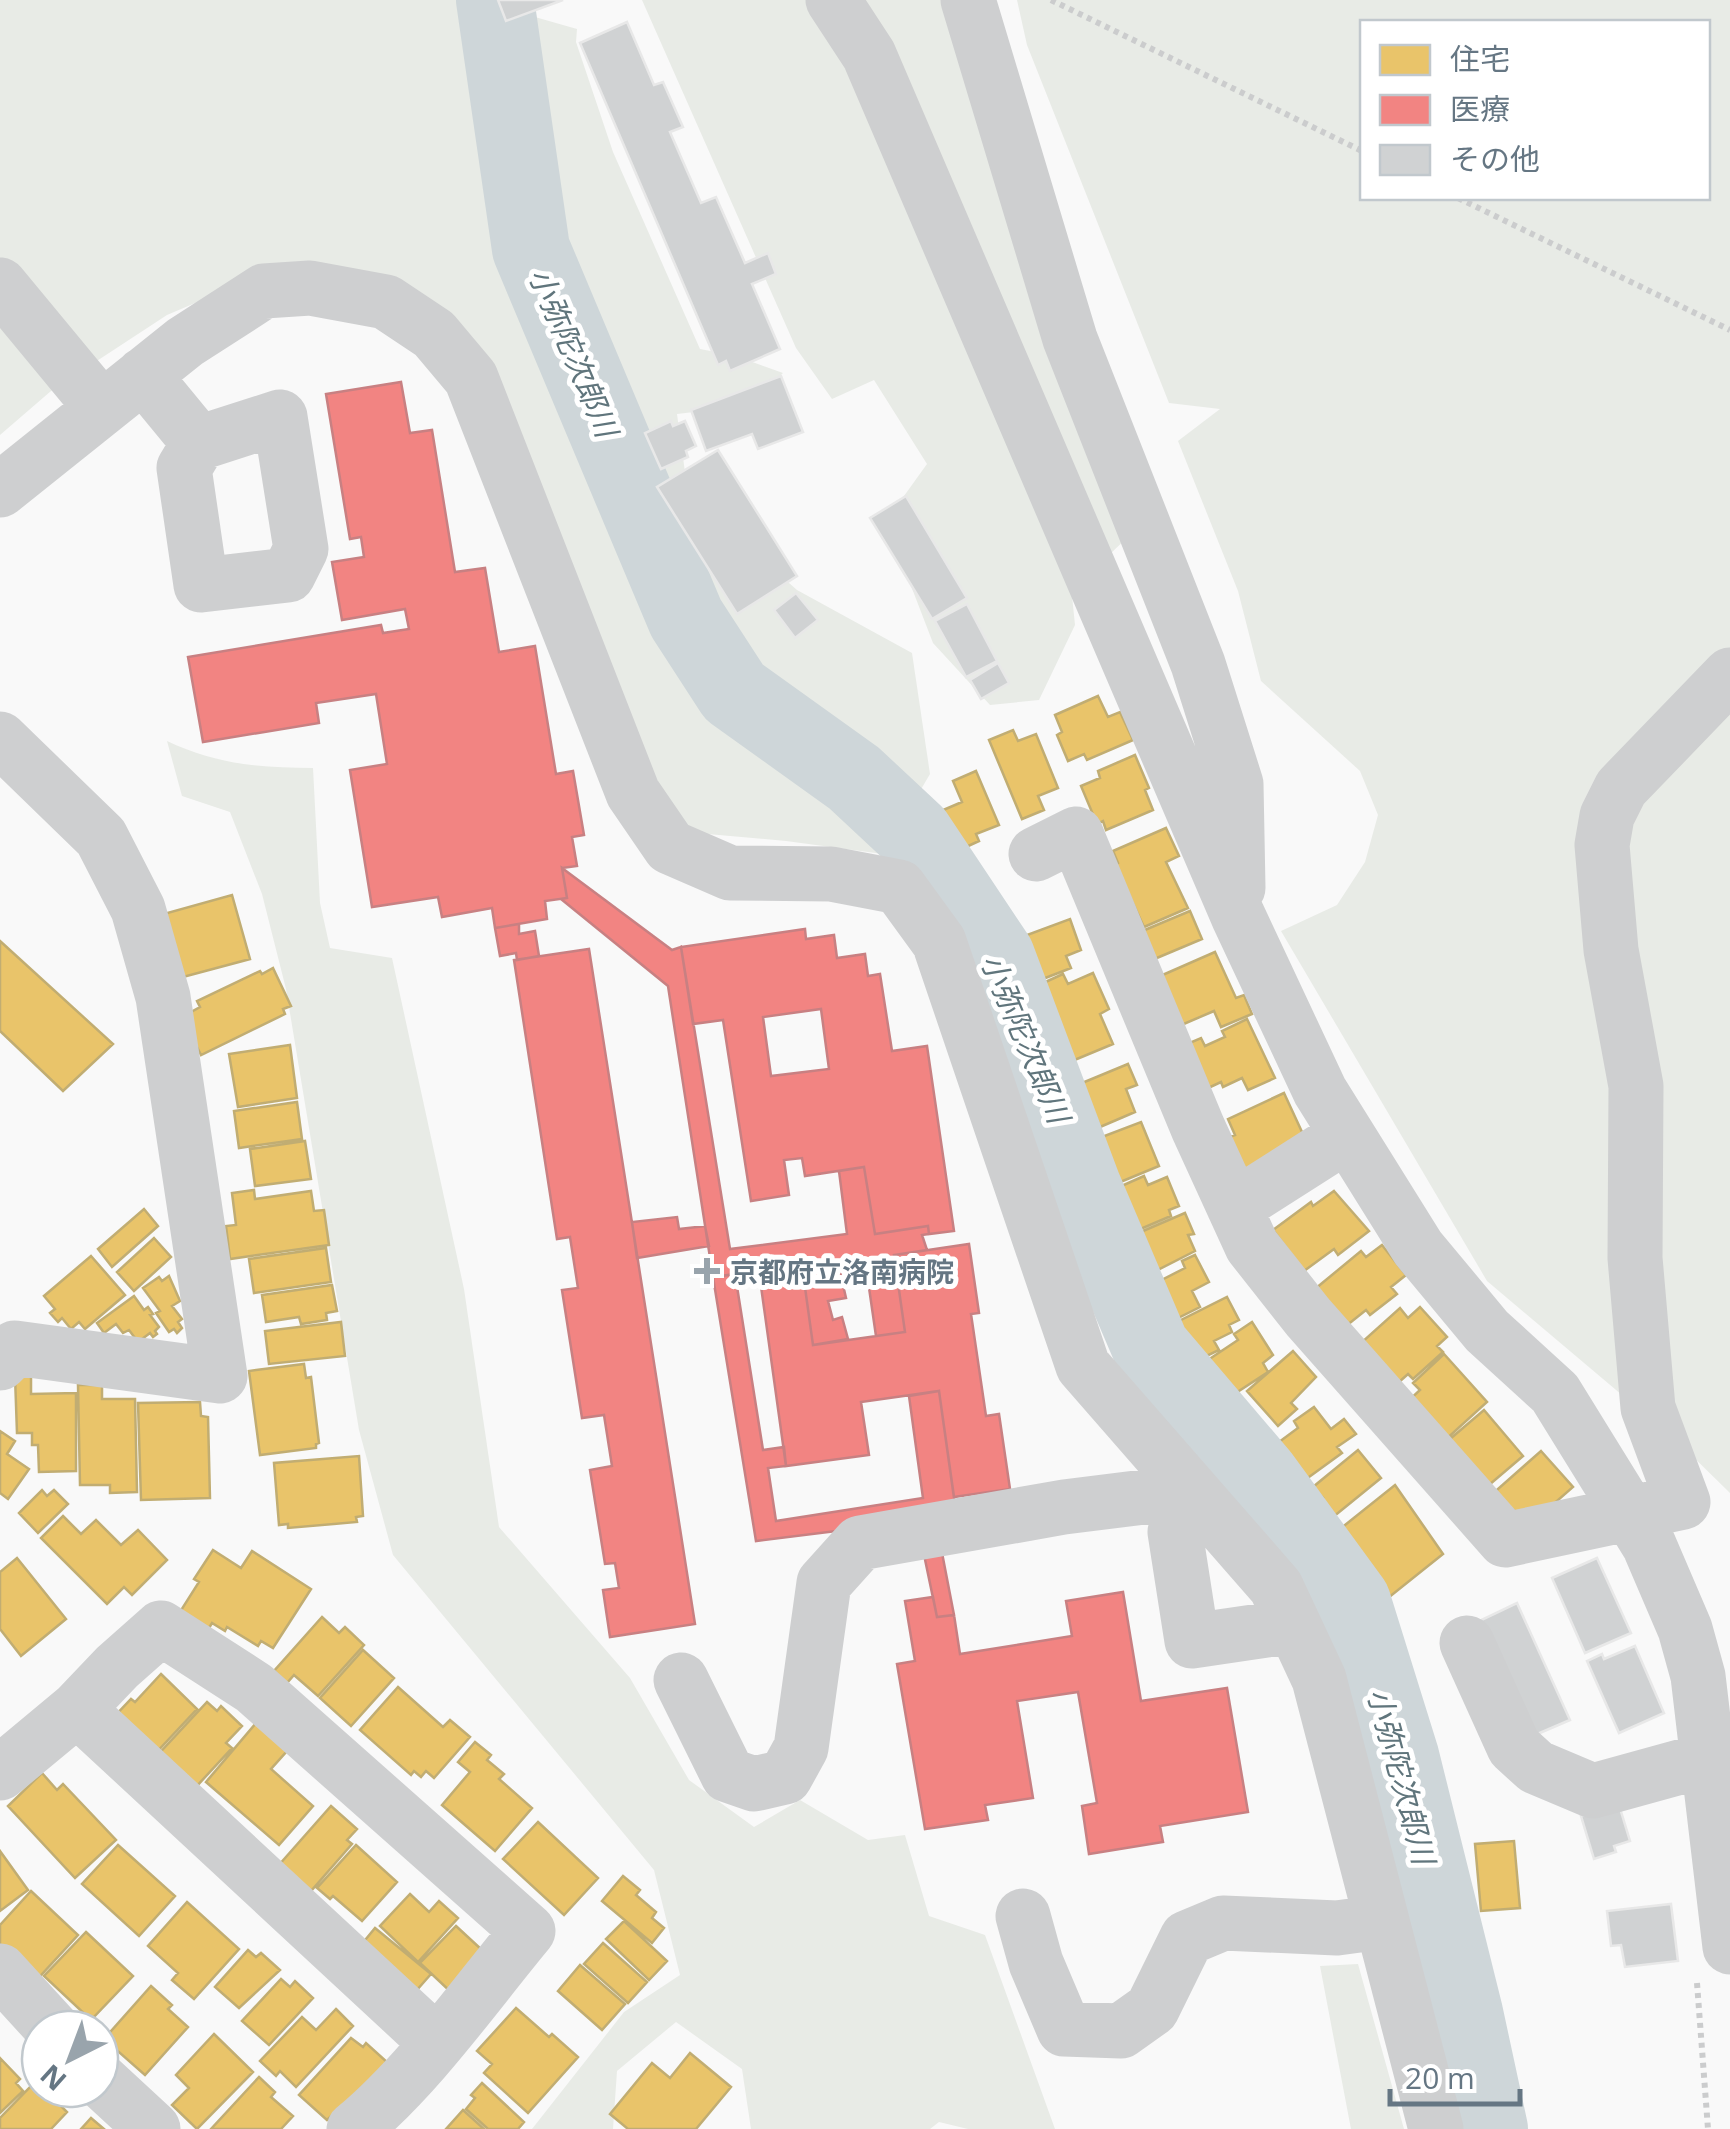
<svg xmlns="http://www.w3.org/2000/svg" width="1730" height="2129" viewBox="0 0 1730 2129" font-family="'Open Sans','Noto Sans JP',sans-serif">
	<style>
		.green { fill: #e8ebe6; fill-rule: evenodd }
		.homes { fill: #e9c46a; stroke: #c1ad72; stroke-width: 2.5 }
		.health { fill: #f28482; stroke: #c88082; stroke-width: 2.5; fill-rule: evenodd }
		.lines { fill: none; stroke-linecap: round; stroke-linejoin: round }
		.river { stroke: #ced6d9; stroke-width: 78 }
		.building { fill: #d0d2d3; stroke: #e8e8e8; stroke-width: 2.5 }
		.path { stroke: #cbcccd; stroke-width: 6; stroke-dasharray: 5 5; stroke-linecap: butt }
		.minor { stroke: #cecfd0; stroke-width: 55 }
		.poi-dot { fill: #99a4ac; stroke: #fff; stroke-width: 4 }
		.labels { text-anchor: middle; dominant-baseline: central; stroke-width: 10; stroke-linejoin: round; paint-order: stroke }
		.poi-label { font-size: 28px; font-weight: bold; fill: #657683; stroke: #fff; text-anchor: start }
		.water-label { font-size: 30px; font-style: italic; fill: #60757c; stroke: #fff }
	</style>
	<rect width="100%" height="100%" fill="#f9f9f9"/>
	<path class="green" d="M0 0H476L577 29 576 42 613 152 700 349 736 356 783 373 745 406 677 414 688 494 797 590 912 653 930 774 883 854 786 841 685 832 633 750 483 365 289 263 167 315 51 391 0 435Z
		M642 0H809L859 73 1067 547 1075 625 1039 700 990 705 933 643 886 521 927 464 874 380 832 399 796 348Z
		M861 0H952L1135 530 1108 556Z
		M1017 0H1730V1493L1680 1444 1487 1281 1281 931 1337 905 1365 862 1378 815 1360 771 1261 681 1238 591 1178 441 1220 409 1169 403 1027 45ZM1362 22H1708V198H1362Z
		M167 741C216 764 258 768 313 768L320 903 330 948 392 958 464 1289 499 1527 630 1678 689 1780 754 1827 800 1800 868 1840 905 1835 929 1916 985 1935 1055 2129H968L939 2122 930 2129H751L742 2069 676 2022 617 2071 613 2129H532L624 2012 680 1975 654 1870 393 1555 359 1430 286 989 262 894 230 812 182 796Z
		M1358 1964 1404 2129H1351L1320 1966Z"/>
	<path class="homes" d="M1098 696 1108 717 1120 712 1133 740 1087 760 1084 754 1068 761 1057 735 1062 732 1055 715Z
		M1013 730 1018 741 1036 734 1058 788 1038 796 1044 810 1022 819 989 740Z
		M1135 755 1149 788 1145 790 1153 810 1106 830 1103 821 1097 824 1081 786 1100 778 1098 771Z
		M976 771 999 825 976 834 979 841 953 853 941 826 933 829 927 817 962 802 953 781Z
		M1166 828 1179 856 1166 862 1188 908 1144 927 1115 865 1118 863 1113 851Z
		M232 895 250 959 183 977 160 915Z
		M1190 911 1202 939 1152 960 1140 932Z
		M1070 919 1081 950 1066 956 1071 968 1035 982 1019 938Z
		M0 941 113 1044 63 1091 0 1031Z
		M1215 952 1236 998 1244 995 1252 1014 1221 1027 1214 1011 1179 1026 1158 977Z
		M273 968 291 1006 283 1009 285 1014 201 1055 182 1017 200 1007 197 1001 260 971 262 974Z
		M1093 973 1109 1009 1100 1014 1113 1044 1060 1066 1028 990 1063 974 1068 984Z
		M1247 1019 1275 1078 1248 1090 1242 1078 1223 1087 1221 1082 1206 1089 1185 1045 1201 1038 1205 1046 1225 1037 1222 1031Z
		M290 1045 297 1098 238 1107 229 1054Z
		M1128 1064 1137 1085 1126 1089 1135 1112 1100 1127 1082 1083Z
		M1284 1093 1308 1145 1246 1178 1227 1138 1235 1135 1228 1119Z
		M297 1102 302 1139 239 1148 234 1111Z
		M1141 1122 1159 1166 1101 1190 1092 1165 1103 1160 1094 1140Z
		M305 1141 311 1179 255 1186 250 1149Z
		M1144 1176 1148 1185 1167 1177 1179 1206 1169 1210 1171 1216 1117 1239 1099 1196Z
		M254 1190 255 1199 311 1191 314 1211 324 1210 329 1245 230 1259 226 1226 236 1225 232 1193Z
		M1334 1191 1369 1231 1338 1255 1334 1249 1304 1271 1273 1230 1311 1202 1313 1206Z
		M144 1209 158 1226 112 1267 98 1249Z
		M1185 1213 1194 1234 1188 1235 1195 1251 1140 1279 1131 1256 1136 1254 1132 1244 1139 1241 1136 1234Z
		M154 1238 171 1257 134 1291 117 1272Z
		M1382 1245 1406 1275 1391 1287 1397 1294 1370 1315 1366 1310 1346 1326 1315 1289 1361 1251 1366 1257Z
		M326 1248 331 1282 254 1293 249 1259Z
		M1195 1255 1209 1282 1192 1291 1200 1307 1164 1325 1146 1288 1185 1268 1182 1261Z
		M91 1256 125 1295 85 1329 79 1322 71 1329 62 1318 58 1322 50 1313 55 1309 44 1296Z
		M169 1276 180 1301 172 1306 182 1319 178 1322 182 1328 177 1333 174 1329 169 1332 156 1313 160 1311 143 1288 159 1277 162 1281Z
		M332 1285 337 1311 326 1313 327 1320 301 1324 299 1317 266 1322 262 1295Z
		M134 1296 144 1310 148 1307 153 1314 150 1315 159 1327 155 1331 157 1334 153 1337 150 1333 138 1342 129 1330 123 1333 116 1324 104 1333 97 1323Z
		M1227 1297 1239 1320 1229 1325 1232 1332 1214 1341 1219 1350 1190 1364 1171 1325Z
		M1420 1307 1447 1337 1437 1346 1443 1352 1413 1379 1408 1374 1398 1383 1361 1343 1400 1308 1408 1318Z
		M341 1322 345 1356 269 1364 265 1331Z
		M1252 1322 1273 1355 1263 1363 1268 1372 1225 1400 1207 1374 1212 1371 1205 1362 1238 1340 1234 1334Z
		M1293 1351 1316 1377 1291 1403 1297 1409 1278 1426 1247 1391Z
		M1444 1354 1487 1402 1442 1443 1406 1403 1420 1390 1413 1383Z
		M304 1364 306 1378 311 1377 319 1443 316 1444V1448L260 1455 249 1371Z
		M15 1376H31V1394L76 1393V1471L39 1472 38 1445H32V1433H17Z
		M78 1385H102V1399H135L137 1492 110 1493V1485H80Z
		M200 1402 201 1416 208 1417 210 1498 141 1500 138 1403Z
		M1314 1407 1331 1429 1344 1419 1356 1434 1337 1447 1342 1453 1298 1485 1278 1457 1282 1454 1275 1445 1298 1428 1294 1421Z
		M1484 1410 1523 1456 1482 1491 1443 1445Z
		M0 1431 15 1441 7 1454 29 1469 8 1499 0 1493Z
		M1358 1450 1381 1478 1322 1526 1309 1510 1323 1498 1313 1487Z
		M1541 1451 1573 1487 1533 1522 1490 1496Z
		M359 1456 363 1516 356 1517 357 1522 288 1528V1524L279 1525 274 1463Z
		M1395 1485 1443 1554 1388 1598 1335 1533Z
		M42 1490 47 1496 54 1490 68 1504 38 1533 19 1513Z
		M63 1516 81 1534 96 1520 121 1545 138 1530 167 1560 132 1595 124 1587 107 1604 41 1538Z
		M213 1550 241 1568 252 1551 311 1589 273 1648 261 1641 258 1646 227 1627 225 1631 212 1623 206 1633 178 1615 199 1582 194 1579Z
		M17 1558 66 1619 21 1656 0 1629V1572Z
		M322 1617 339 1633 345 1627 364 1645 318 1696 294 1675 287 1683 274 1671Z
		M363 1650 394 1678 351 1726 320 1698Z
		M161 1674 197 1709 152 1757 112 1719 131 1699 135 1702Z
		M398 1687 443 1727 450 1720 470 1737 434 1778 426 1771 421 1777 414 1771 411 1775 360 1730Z
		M207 1702 217 1711 221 1706 242 1726 226 1743 232 1748 195 1788 153 1760Z
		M256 1723 287 1751 271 1769 313 1806 279 1845 206 1782Z
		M475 1742 491 1755 487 1760 504 1774 499 1779 532 1808 495 1851 442 1805 470 1772 458 1762Z
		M42 1773 57 1790 63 1784 116 1840 75 1878 8 1806Z
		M331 1806 357 1829 347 1840 352 1844 311 1891 278 1866Z
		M538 1822 598 1878 564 1915 503 1859Z
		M1514 1841 1520 1908 1481 1911 1475 1844Z
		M118 1845 175 1896 139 1936 82 1884Z
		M356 1845 397 1882 362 1921 333 1896 330 1899 317 1888Z
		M0 1851 28 1890 0 1911Z
		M623 1876 640 1890 636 1895 656 1912 652 1918 664 1928 652 1943 602 1901Z
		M31 1891 78 1935 31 1986 0 1945V1925Z
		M410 1894 429 1912 439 1901 458 1918 418 1962 380 1926Z
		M187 1902 239 1949 194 1999 172 1980 178 1973 148 1946Z
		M624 1921 667 1961 649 1980 606 1939Z
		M456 1926 482 1950 454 1995 420 1963Z
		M375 1928 431 1974 416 1991 361 1945Z
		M86 1932 133 1976 91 2020 44 1976Z
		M603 1943 647 1982 628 2003 584 1964Z
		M248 1950 256 1957 261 1953 280 1970 239 2008 215 1987Z
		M580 1965 625 2004 602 2030 558 1991Z
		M281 1979 290 1987 295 1981 313 1998 269 2045 242 2021Z
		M151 1986 172 2005 168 2009 188 2027 145 2075 104 2039Z
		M516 2008 549 2037 552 2034 578 2057 528 2113 484 2073 492 2064 477 2051Z
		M336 2009 353 2026 296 2087 280 2071 276 2076 260 2061 302 2017 316 2030Z
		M214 2034 253 2072 197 2129 172 2105 189 2088 176 2075Z
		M351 2038 363 2047 366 2043 388 2063 327 2120 299 2095Z
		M690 2053 731 2087 696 2129H628L610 2114 652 2063 670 2078Z
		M0 2058 20 2079 16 2083 23 2091 0 2113Z
		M259 2077 275 2092 271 2097 293 2116 281 2129H211Z
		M36 2081 40 2089H44L67 2112 51 2129H0V2118Z
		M482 2083 524 2122 518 2129H488L466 2109 475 2098 471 2095Z
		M463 2110 484 2129H446Z
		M91 2118 104 2129H81Z"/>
	<path class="health" d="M401 382 410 433 432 430 455 572 485 568 499 652 535 646 556 774 573 771 584 835 572 837 577 866 562 868 567 898 545 901 547 919 495 928 492 908 442 917 438 897 372 907 350 770 387 764 376 694 316 703 319 723 203 742 188 657 381 625 383 633 409 629 405 609 342 620 332 562 364 557 361 537 350 539 326 394Z
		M562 868 672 950 681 947 730 1249 847 1234 839 1171 864 1167 875 1234 928 1226 929 1234 922 1235 927 1250 894 1255 905 1332 876 1336 865 1260 838 1263 846 1298 828 1301 833 1320 842 1317 848 1339 813 1345 802 1266 713 1277 668 986 561 899 567 898Z
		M519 924V934L535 931 539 956 517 960 516 953 500 956 495 928Z
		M805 929 806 939 834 935 837 958 865 954 868 976 880 974 892 1051 927 1046 954 1231 929 1234 928 1226 875 1234 864 1167 805 1176 802 1158 784 1160 789 1195 751 1201 723 1020 693 1024 681 947ZM821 1009 829 1069 771 1076 763 1017Z
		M589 949 695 1624 610 1637 603 1590 619 1588 615 1563 605 1564 590 1470 612 1466 604 1415 582 1418 562 1290 578 1288 570 1237 557 1239 514 960Z
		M677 1217 679 1229 705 1226 709 1246 637 1258 632 1222Z
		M969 1244 979 1313 971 1314 986 1416 999 1414 1010 1489 954 1497 939 1391 861 1402 869 1455 786 1466 759 1272 802 1266 813 1345 905 1332 894 1255Z
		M735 1274 763 1450 784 1447 786 1466 768 1468 776 1521 923 1498 909 1396 939 1391 955 1505 937 1527 954 1615 937 1617 917 1521 756 1541 713 1277Z
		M1123 1592 1141 1701 1227 1688 1248 1812 1160 1826 1163 1842 1089 1854 1082 1806 1097 1803 1078 1692 1017 1701 1033 1798 985 1805 988 1820 925 1829 897 1664 915 1661 905 1601 933 1597 937 1617 954 1615 960 1654 1072 1636 1066 1601Z"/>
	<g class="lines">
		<path class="river" d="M495 0 531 249 686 618 734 692 854 778 914 834 996 957 1082 1186 1151 1348 1260 1476 1352 1602 1400 1756 1464 2013 1489 2129"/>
	</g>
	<path class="building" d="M498 0H563L506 21Z
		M627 22 654 85 663 82 683 127 670 132 701 203 716 197 745 263 768 253 776 274 752 284 780 349 730 371 726 361 718 365 580 43Z
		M781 376 803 432 758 449 752 434 706 451 691 410Z
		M671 421 673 426 685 421 696 446 686 451 688 457 661 469 645 433Z
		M718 450 797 576 737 614 657 487Z
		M906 496 967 598 932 619 870 518Z
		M796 593 818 620 795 638 774 610Z
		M967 604 997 661 966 677 935 621Z
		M998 663 1009 683 981 699 970 680Z
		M1597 1558 1631 1633 1585 1653 1552 1578Z
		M1517 1603 1570 1720 1528 1738 1475 1623Z
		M1635 1646 1664 1713 1619 1733 1587 1661 1602 1654 1604 1659Z
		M1619 1805 1630 1841 1614 1846 1616 1852 1594 1859 1581 1816Z
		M1671 1904 1678 1961 1625 1967 1621 1945 1611 1946 1607 1911Z"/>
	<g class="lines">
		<path class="path" d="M1051 0 1362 151
			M1458 198 1730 330
			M1697 1983 1708 2129"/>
		<path class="minor" d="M833 0 869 55 1238 916 1320 1091 1418 1248 1487 1331 1555 1393 1649 1545 1685 1629 1698 1676 1730 1947
			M968 0 1070 339 1198 664 1236 784 1238 888
			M0 285 101 407
			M143 375 199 443 280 417 301 549 288 575 201 585 184 468 199 443
			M0 490 185 342 264 291 310 288 386 302 434 334 471 378 633 793 670 847 730 873 831 874 899 887 939 942 1083 1366 1276 1587 1319 1679 1436 2129
			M0 739 101 837 138 909 163 997 220 1376 15 1348 0 1363
			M1036 854 1076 834 1198 1128 1252 1246 1308 1317 1505 1540 1683 1502 1648 1408 1635 1258 1636 1086 1611 950 1602 845 1607 816 1621 788 1730 675
			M1234 1207 1347 1135
			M1192 1491 1175 1532 1192 1641 1294 1626
			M1467 1643 1514 1747 1536 1767 1593 1791 1709 1759
			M681 1680 728 1775 754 1784 785 1777 801 1748 824 1583 860 1543 1064 1507 1192 1491
			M77 1709 436 2042
			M0 1773 77 1709 117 1667 161 1628 254 1688 528 1931C474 1996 419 2075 354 2129
			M1023 1916 1036 1963 1064 2029 1121 2031 1152 2009 1187 1938 1223 1923 1337 1928 1381 1922
			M0 1971 53 2029
			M100 2080 153 2129"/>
	</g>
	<path class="poi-dot" d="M702 1256h10v10h10v10h-10v10h-10v-10h-10v-10h10z"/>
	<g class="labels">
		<g class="poi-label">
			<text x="730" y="1271">京都府立洛南病院</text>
		</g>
		<g class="water-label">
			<text transform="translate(574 352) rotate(67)">小弥陀次郎川</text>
			<text transform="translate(1026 1038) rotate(67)">小弥陀次郎川</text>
			<text transform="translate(1402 1776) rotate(75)">小弥陀次郎川</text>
		</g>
	</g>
	<rect x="1360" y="20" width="350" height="180" fill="#ffffff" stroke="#c1c8cd" stroke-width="2.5"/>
	<rect x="1380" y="45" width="50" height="30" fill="#e9c46a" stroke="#c1c8cd" stroke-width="2.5"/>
	<text x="1450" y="70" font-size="30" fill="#657683">住宅</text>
	<rect x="1380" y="95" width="50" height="30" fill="#f28482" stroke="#c1c8cd" stroke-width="2.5"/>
	<text x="1450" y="120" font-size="30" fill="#657683">医療</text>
	<rect x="1380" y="145" width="50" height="30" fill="#d0d2d3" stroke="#c1c8cd" stroke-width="2.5"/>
	<text x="1450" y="170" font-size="30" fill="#657683">その他</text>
	<g transform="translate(70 2059) rotate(222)"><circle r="48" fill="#ffffff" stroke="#c1c8cd" stroke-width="2.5"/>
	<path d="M0-8L18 38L0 25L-18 38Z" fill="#99a4ac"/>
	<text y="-15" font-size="28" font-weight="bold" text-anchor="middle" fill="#657683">N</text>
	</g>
	<path d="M1390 2089v15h130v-15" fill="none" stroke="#657683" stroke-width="5"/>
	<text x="1405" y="2089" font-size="30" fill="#657683" stroke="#ffffff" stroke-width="8" paint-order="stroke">20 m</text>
</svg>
